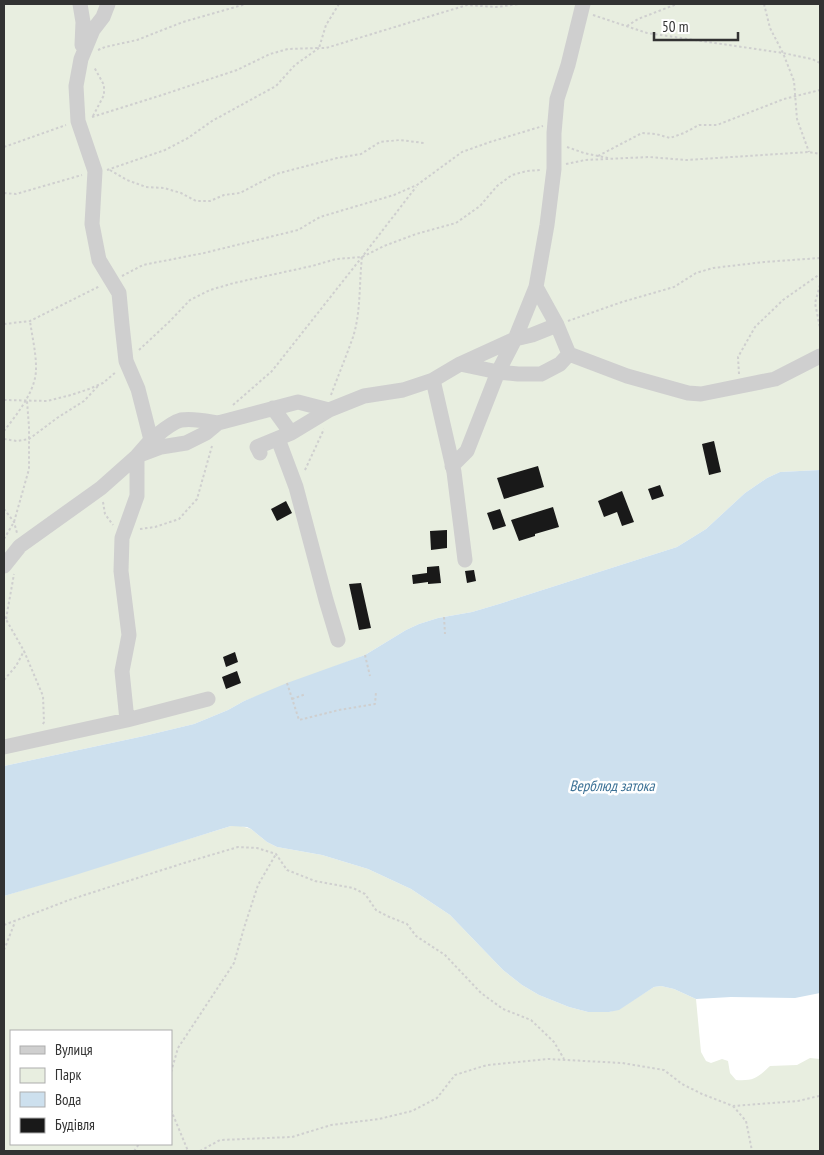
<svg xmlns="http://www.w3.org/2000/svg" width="824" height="1155" viewBox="0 0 824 1155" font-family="'PT Sans Narrow',sans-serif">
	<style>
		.green { fill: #e8eee0; fill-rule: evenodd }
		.water { fill: #cde0ee }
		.building { fill: #191919 }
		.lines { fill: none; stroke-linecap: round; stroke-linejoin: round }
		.path { stroke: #cfcfcf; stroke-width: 2; stroke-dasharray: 2.5 2.5; stroke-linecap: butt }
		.minor { stroke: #cfcfcf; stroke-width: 15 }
		.labels { text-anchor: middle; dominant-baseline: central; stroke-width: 5; stroke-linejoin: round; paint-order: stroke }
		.water-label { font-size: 15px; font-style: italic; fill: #3d7296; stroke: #fff }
	</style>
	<rect width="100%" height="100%" fill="#fff"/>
	<path class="green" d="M4 4H820V470L780 472 767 478 745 493 706 529 677 547 499 604 472 612 438 618 419 624 406 630 365 655 244 701 228 710 194 724 144 736 4 766Z
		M231 826H241L251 829 267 842 277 847 322 855 368 869 411 889 450 915 503 970 522 985 539 995 569 1007 588 1012H609L619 1009 654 987 661 986 674 989 696 999 701 1052 706 1061 711 1063 722 1059 728 1061 730 1073 736 1080C754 1081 757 1078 770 1066L797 1065 810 1058 820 1059V1151H4V896ZM11 1031H171V1144H11Z"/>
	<path class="water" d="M820 470V993L795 998 731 997 696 999 674 989 661 986 654 987 619 1010 609 1012H588L569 1007 539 995 522 985 503 970 450 915 411 889 368 869 322 855 277 847 267 842 251 829 247 827 231 826 218 830 69 877 4 896V766L144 736 194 724 228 710 244 701 287 683 365 655 406 630 419 624 438 618 472 612 499 604 677 547 706 529 745 493 767 478 780 472Z"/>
	<path class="building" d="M714 441 721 472 709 475 702 444Z
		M538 466 544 487 504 499 497 478Z
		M660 485 664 496 652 500 648 489Z
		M622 491 634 522 622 526 617 512 604 517 598 501Z
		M286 501 292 513 277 521 271 509Z
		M553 507 559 527 535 534V536L519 541 511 520Z
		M500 509 506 526 493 530 487 513Z
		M447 530V548L431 550 430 531Z
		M439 566 441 583 428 584V582L413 584 412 575 427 573V567Z
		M474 570 476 581 467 583 465 571Z
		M361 583 371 628 359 630 349 584Z
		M235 652 238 662 226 667 223 657Z
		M237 671 241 683 226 689 222 677Z"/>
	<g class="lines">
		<path class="path" d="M764 4 770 28 783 53 794 81 797 119 809 152
			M593 15 647 33 783 53 812 59 820 63
			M627 26 638 19 677 4
			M98 50 105 47 137 40 183 22 246 4
			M93 116 104 95V85L94 67
			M92 117 159 96 237 70 270 54 288 49 319 48 326 25 339 4
			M4 147 66 125
			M567 147 584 153 608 158
			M598 156 642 133 656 134 670 138 684 133 699 125H717L784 99 820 90
			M566 164 585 160 649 157 686 160 809 152 820 154
			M107 170 165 150 188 138 212 121 276 86 295 65 319 48H326L467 5 496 7 519 4
			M110 170 127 180 146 187 164 188 181 193 196 201H210L224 195 240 193 276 174 337 158 361 154 380 142 400 140 424 143
			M4 193 16 194 82 175
			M122 276 143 265 204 253 298 230 320 217 394 195 417 185 462 152 490 142 543 126
			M820 285 815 303 820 328
			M568 321 622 302 674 287 696 273 713 268 764 262 820 258
			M4 324 30 321 100 286
			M139 350 170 321 190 300 210 290 234 283 312 266 336 259 362 257 384 246 416 234 456 223 480 206 497 186 512 175 527 171 540 170
			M739 374 738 357 755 327 783 300 820 274
			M331 395C338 376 346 357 353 337 361 312 359 284 362 257
			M4 400 47 401 71 395 89 389 103 383 116 372
			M233 405 272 371 362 257 416 187
			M4 431C17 414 37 390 36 367 36 352 32 336 30 321
			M4 439 17 441 29 439 57 418 84 401 98 386
			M305 470 324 429
			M103 502 105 514 113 525
			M4 509 14 522 17 533
			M140 529 155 527 179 519 197 499 212 446
			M4 539 14 522 29 469V427L27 401
			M4 616 24 651 43 696 44 722 42 726
			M444 617 445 634
			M6 619 14 574
			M365 655 370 676
			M4 680 16 666 24 651
			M287 683 299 720 339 710 375 704 376 692
			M292 699 306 694
			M4 925 69 900 184 863 238 847 257 848 276 854 287 870 315 881 353 888 365 894 376 910 387 916 407 924 416 936 445 955 481 993 503 1009 531 1020 554 1042 564 1059
			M4 950 15 922
			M171 1072 178 1048 234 963 244 928 258 885 276 854
			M733 1106 746 1121 752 1151
			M171 1110 188 1151
			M134 1151 139 1144
			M200 1151 220 1140 292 1137 331 1125 379 1119 412 1111 437 1098 455 1075 487 1065 548 1059 622 1063 664 1070 682 1084 702 1094 733 1106 798 1101 819 1096 820 1094"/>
		<path class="minor" d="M80 4 83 22 82 45
			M108 4 103 17 93 30 81 59 76 86 78 121 95 171 92 224 99 260 119 293 122 325 126 361 138 389 151 440 137 456V496L122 538 121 571 129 635 122 671 127 720
			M536 287 557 325 569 354
			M460 364 498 372 518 374H541L560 364 569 354 627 376 688 393 701 394 775 379 820 356
			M433 380 454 472 465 560
			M273 408 291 433
			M278 439 296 487 326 600 338 640
			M151 440C160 433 170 423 181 420 193 418 206 421 218 423
			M260 453 257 447 291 433 329 410 364 396 403 390 433 380 460 364 515 339 536 287 547 225 554 169V133L557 99 568 65 583 4
			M452 466 467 451 498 372 515 339 532 335 557 325
			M4 566 20 546 101 488 137 456 161 447 186 443 206 433 218 423 298 402 329 410
			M4 747 127 720 208 699"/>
	</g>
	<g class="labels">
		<g class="water-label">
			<text x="612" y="785">Верблюд затока</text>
		</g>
	</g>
	<rect width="824" height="1155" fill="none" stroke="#323232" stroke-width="10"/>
	<rect x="10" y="1030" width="162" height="115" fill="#ffffff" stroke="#adadad"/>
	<rect x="20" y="1046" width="25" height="8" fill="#cfcfcf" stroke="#adadad"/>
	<text x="55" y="1055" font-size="15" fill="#323232">Вулиця</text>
	<rect x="20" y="1068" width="25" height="15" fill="#e8eee0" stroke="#adadad"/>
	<text x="55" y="1080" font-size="15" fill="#323232">Парк</text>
	<rect x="20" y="1092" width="25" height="15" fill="#cde0ee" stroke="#adadad"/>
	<text x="55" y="1105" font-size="15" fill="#323232">Вода</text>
	<rect x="20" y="1118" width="25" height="15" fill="#191919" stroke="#adadad"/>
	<text x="55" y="1130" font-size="15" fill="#323232">Будівля</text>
	<path d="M654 32v8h84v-8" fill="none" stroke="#323232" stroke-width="2.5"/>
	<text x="662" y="32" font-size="15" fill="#323232" stroke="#ffffff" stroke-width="4" paint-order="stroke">50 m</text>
</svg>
